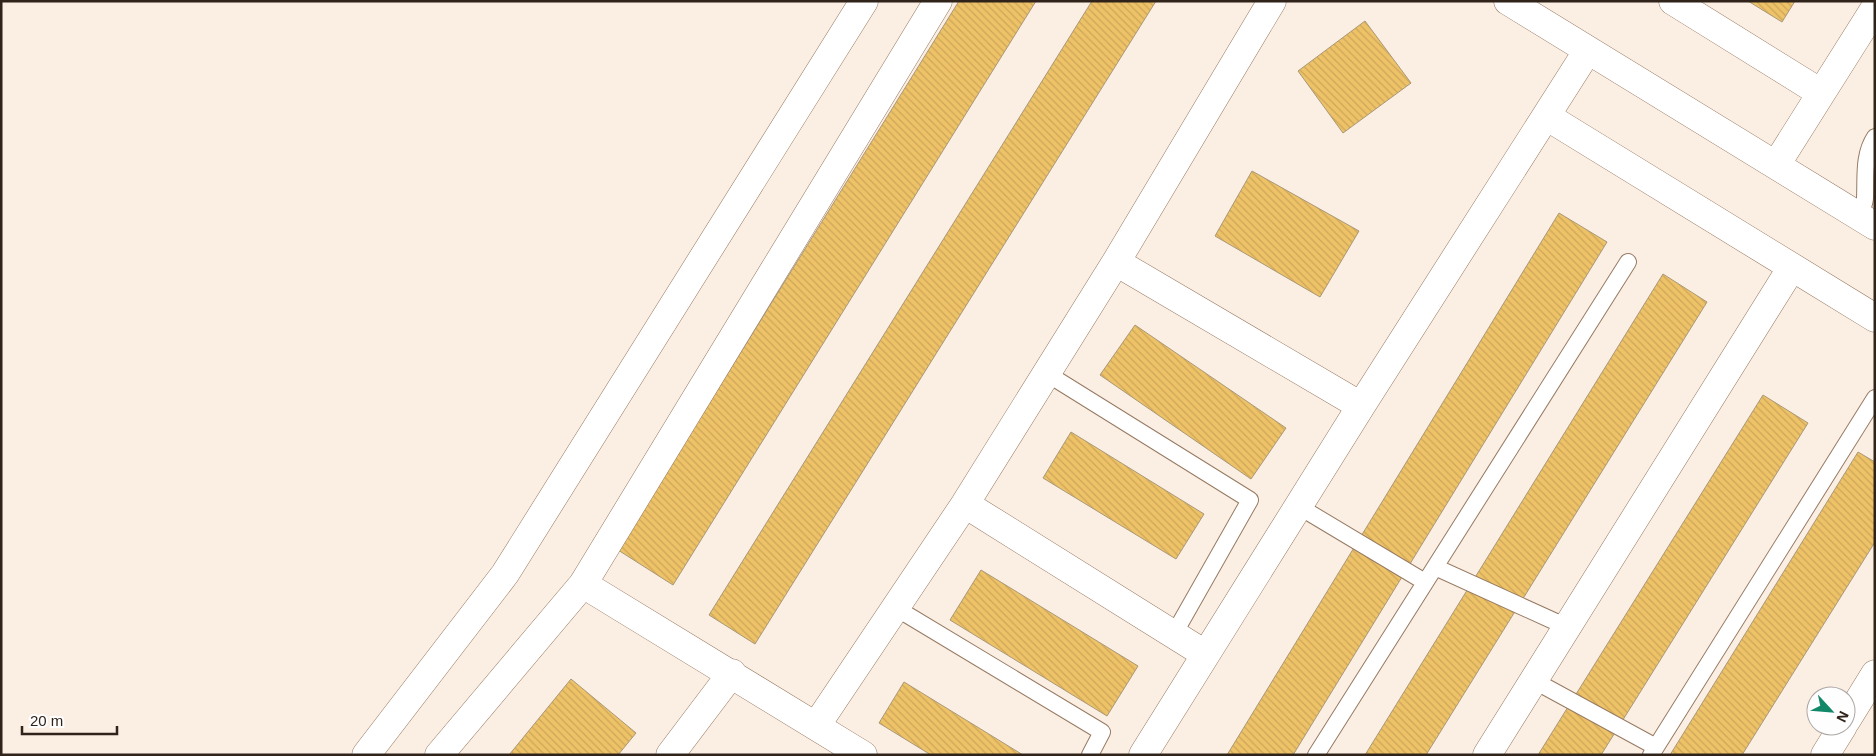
<svg xmlns="http://www.w3.org/2000/svg" width="1876" height="756" viewBox="0 0 1876 756" font-family="Arial,sans-serif">
	<style>
		.building { fill: url(#building-back-hatch); stroke: #a99878 }
		.lines { fill: none; stroke-linecap: round; stroke-linejoin: round }
		.service-casing { stroke: #977b63; stroke-width: 18 }
		.minor-casing { stroke: #977b63; stroke-width: 29 }
		.service { stroke: #fff; stroke-width: 16 }
		.minor { stroke: #fff; stroke-width: 28 }
	</style>
	<defs>
		<pattern id="building-back-hatch" width="6" height="6" patternUnits="userSpaceOnUse" patternTransform="scale(1.25)"><rect width="6" height="6" fill="#eec267"/><path d="M-1 5l2 2M0 0l6 6M5-1l2 2" fill="none" stroke="#cca659"/></pattern>
	</defs>
	<rect width="100%" height="100%" fill="#fbeee3"/>
	<path class="building" d="M959 1H1036L673 585 618 550Z
		M1092 1H1156L755 644 709 615Z
		M1748 1H1795L1782 22Z
		M1365 21 1411 83 1343 133 1298 71Z
		M1252 171 1359 231 1320 297 1215 236Z
		M1559 213 1607 242 1293 755H1227Z
		M1663 274 1707 302 1426 755H1365Z
		M1135 325 1286 428 1251 479 1100 375Z
		M1763 395 1808 423 1601 755H1538Z
		M1071 432 1204 514 1176 559 1043 478Z
		M1858 452 1875 462V542L1742 755H1670Z
		M981 570 1138 666 1107 716 950 620Z
		M571 679 636 733 618 755H509Z
		M904 682 1023 755H931L879 723Z"/>
	<g class="lines">
		<defs>
			<path id="service" d="M1859 216C1861 210 1865 204 1865 198 1866 177 1863 155 1875 137
				M1046 373 1250 500 1174 634
				M1298 506 1425 582
				M1435 567 1567 627
				M896 608 1102 732 1090 755
				M1533 680 1656 747
				M1316 755 1628 262
				M1651 755 1875 398"/>
			<path id="minor" d="M1508 1 1875 226
				M1673 1 1821 93
				M1546 116 1588 50
				M1776 165 1875 8
				M1116 262 1361 406
				M965 504 1205 654
				M583 584 863 755
				M1846 721 1875 674
				M816 726 965 504 1116 262 1272 1
				M366 755 505 574 864 1
				M439 755 583 584 938 1
				M670 755 732 673
				M1143 755 1361 406 1546 116 1875 318
				M1487 755 1792 267
				M1825 755 1843 726"/>
		</defs>
		<use href="#service" class="service-casing"/>
		<use href="#minor" class="minor-casing"/>
		<use href="#service" class="service"/>
		<use href="#minor" class="minor"/>
	</g>
	<rect width="1876" height="756" fill="none" stroke="#2f231a" stroke-width="5"/>
	<g transform="translate(1831 711) rotate(116)"><circle r="24" fill="#fefefe" stroke="#aba6a3"/>
	<path d="M0-4L9 19L0 12L-9 19Z" fill="#138869"/>
	<text y="-8" font-size="14" font-weight="bold" text-anchor="middle" fill="#2f231a">N</text>
	</g>
	<path d="M22 726v8h95v-8" fill="none" stroke="#2f231a" stroke-width="2.5"/>
	<text x="30" y="726" font-size="15" fill="#2f231a" stroke="#fefefe" stroke-width="4" paint-order="stroke">20 m</text>
</svg>
